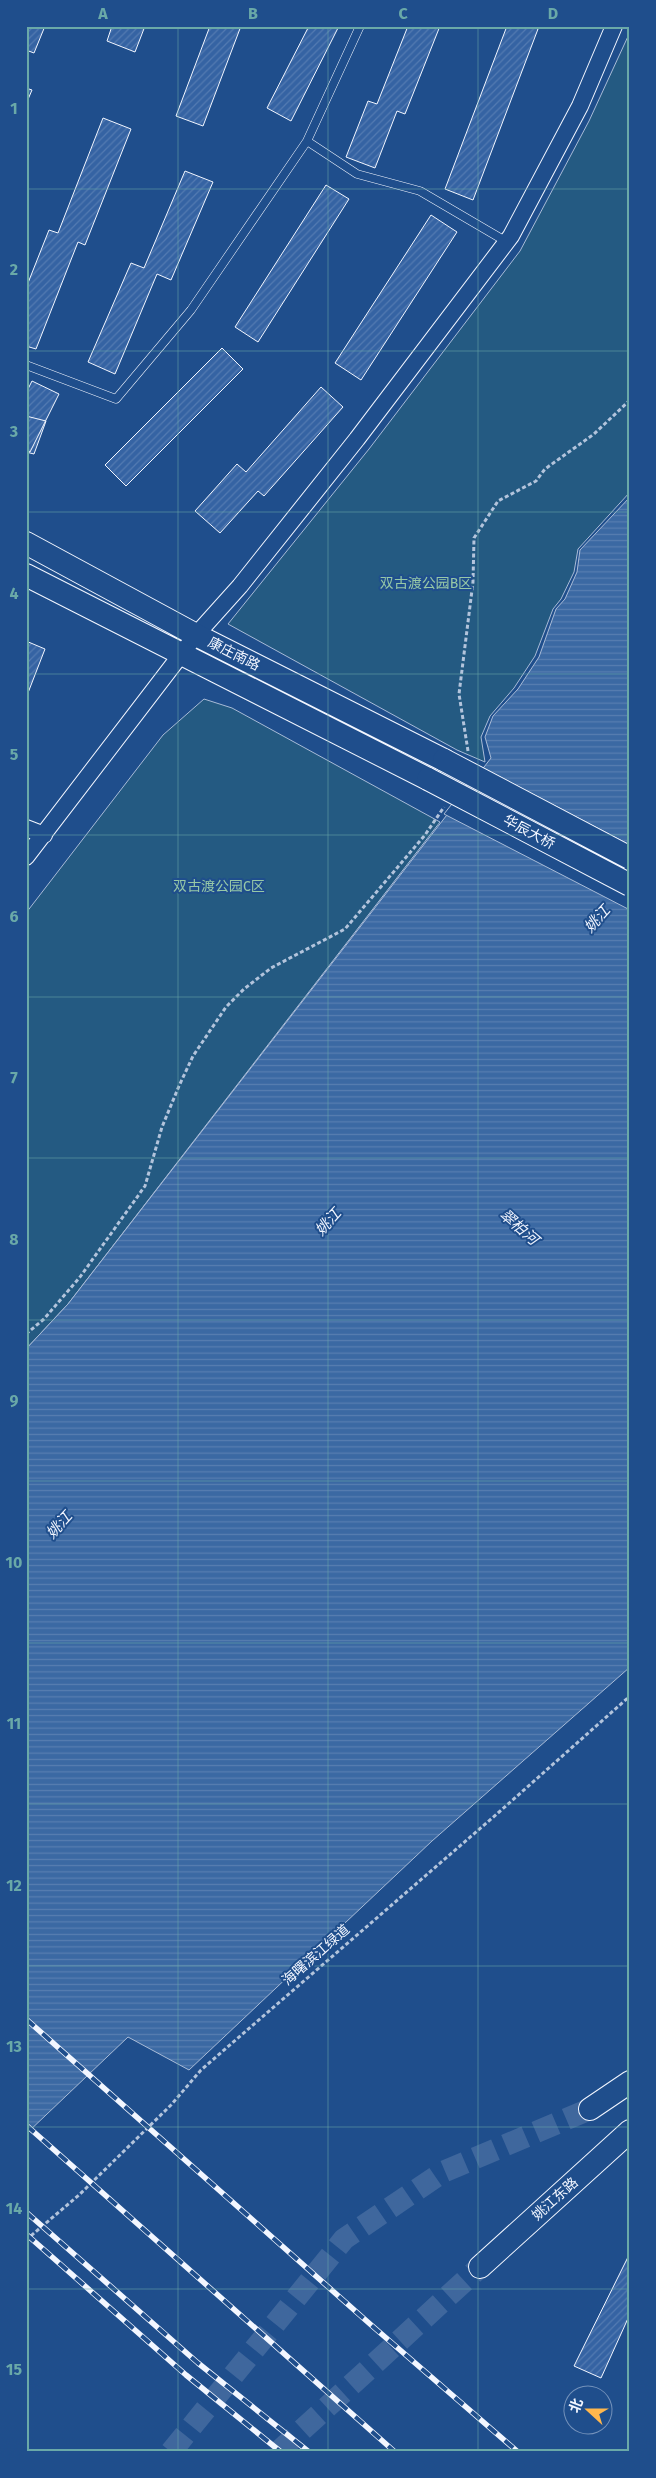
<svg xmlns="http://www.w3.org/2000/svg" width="656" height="2478" viewBox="0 0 656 2478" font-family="'Fira Sans','Noto Sans SC',sans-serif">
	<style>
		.green { fill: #245a82; stroke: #a8bbd7 }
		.water { fill: url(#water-rules); stroke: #a8bbd7 }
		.pier { fill: #1f4e8c; stroke: #a8bbd7 }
		.building { fill: url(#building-hatch); stroke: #f2f6ff }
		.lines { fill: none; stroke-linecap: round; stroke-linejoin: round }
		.secondary-tunnel { stroke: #3f679d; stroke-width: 22; stroke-dasharray: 22 11; stroke-linecap: butt }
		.lane-casing { stroke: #f2f6ff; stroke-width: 9 }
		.street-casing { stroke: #f2f6ff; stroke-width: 18 }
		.secondary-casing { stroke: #f2f6ff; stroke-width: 24 }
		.path { stroke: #b3c4dc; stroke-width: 3; stroke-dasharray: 4 2.5; stroke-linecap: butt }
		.lane { stroke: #1f4e8c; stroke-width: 8 }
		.street { stroke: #1f4e8c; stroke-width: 16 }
		.secondary { stroke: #1f4e8c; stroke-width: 22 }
		.rail-casing { stroke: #f2f6ff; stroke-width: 5.5 }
		.rail { stroke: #1f4e8c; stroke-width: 4; stroke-dasharray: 11; stroke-linecap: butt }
		.secondary-bridge-casing { stroke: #f2f6ff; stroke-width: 24; stroke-linecap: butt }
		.secondary-bridge { stroke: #1f4e8c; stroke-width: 22 }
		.grid { fill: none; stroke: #6aa9a8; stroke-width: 1; stroke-opacity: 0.55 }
		.labels { text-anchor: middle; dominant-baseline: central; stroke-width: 4; stroke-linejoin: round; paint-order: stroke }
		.park-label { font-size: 14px; fill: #97c8a6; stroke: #1f4e8c }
		.street-label { font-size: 14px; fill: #f2f6ff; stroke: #1f4e8c }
		.water-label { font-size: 15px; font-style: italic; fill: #f2f6ff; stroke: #1f4e8c }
		.neatline { fill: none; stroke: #6aa9a8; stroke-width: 2 }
		.grid-label { font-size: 16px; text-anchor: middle; font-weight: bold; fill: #6aa9a8 }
	</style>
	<defs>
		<pattern id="water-rules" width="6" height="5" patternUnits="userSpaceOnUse" patternTransform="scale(1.25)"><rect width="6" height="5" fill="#3b69a3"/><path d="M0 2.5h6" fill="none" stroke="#587fb1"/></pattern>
		<pattern id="building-hatch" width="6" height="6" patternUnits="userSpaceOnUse" patternTransform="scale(1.25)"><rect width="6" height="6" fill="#3563a3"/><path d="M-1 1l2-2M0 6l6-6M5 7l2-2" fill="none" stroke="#537ab1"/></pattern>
	</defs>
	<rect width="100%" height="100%" fill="#1f4e8c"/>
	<path class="green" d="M630 32V492L578 549 574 572 561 599 553 609 535 656 514 688 490 716 481 737 485 762 457 750 228 624 369 449 520 251 589 121Z
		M204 699 232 708 440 822 68 1304 26 1349V913L163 735Z"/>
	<path class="water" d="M630 497V1667L432 1841 189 2070 128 2037 26 2134V1349L68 1304 491 758 485 737 493 716 518 689 539 657 556 609 565 599 577 572 580 550Z"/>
	<path class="pier" d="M481 767 630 845V910L444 814Z"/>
	<path class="building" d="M26 26H45L34 53 26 50Z
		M112 26H145L135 52 107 41Z
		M210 26H241L203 126 176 116Z
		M309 26H339L291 121 267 108Z
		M408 26H440L405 114 397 111 375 168 346 157 368 101 377 104Z
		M507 26H529L538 29 473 200 445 189Z
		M26 88 32 90 26 104Z
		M103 118 131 129 85 245 78 242 36 349 26 346V288L49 230 58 233Z
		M185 171 213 182 171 280 157 274 115 374 88 362 131 263 144 268Z
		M326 185 349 199 258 342 235 327Z
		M431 215 457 232 361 380 335 363Z
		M222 348 243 369 126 486 105 465Z
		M32 381 59 394 30 452 26 450V393Z
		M321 387 343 407 264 496 258 491 220 533 195 511 237 464 246 472Z
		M26 416 46 421 34 454 26 452Z
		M26 641 45 649 26 698Z
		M630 2253V2314L601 2378 574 2366Z"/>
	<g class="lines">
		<path class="secondary-tunnel" d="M171 2452 344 2239 443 2172 590 2109
			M278 2452 480 2267"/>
		<defs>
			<path id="lane" d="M307 141 360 26
				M26 365 116 399 191 310 307 141 357 174 420 191 507 242"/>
			<path id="street" d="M26 828 44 835
				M26 857 196 635 240 586 357 439 511 236 580 106 614 26"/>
			<path id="secondary" d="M26 543 196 635 444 760
				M26 575 428 779
				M590 2109 630 2082
				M480 2267 630 2131"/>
		</defs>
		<use href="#lane" class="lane-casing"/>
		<use href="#street" class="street-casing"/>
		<use href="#secondary" class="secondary-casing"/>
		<path class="path" d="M468 751 459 694 473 582 474 538 498 501 536 481 545 469 594 434 630 400
			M26 1334 44 1319 80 1277 145 1186 162 1127 179 1086 193 1056 226 1007 244 989 271 968 345 929 425 835 444 807
			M26 2240 79 2195 171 2105 201 2070 498 1813 630 1696"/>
		<use href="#lane" class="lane"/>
		<use href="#street" class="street"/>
		<use href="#secondary" class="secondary"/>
		<defs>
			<path id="rail" d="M26 2019 370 2324 518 2452
				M26 2125 395 2452
				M26 2212 198 2363 309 2452
				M26 2234 186 2375 281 2452"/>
		</defs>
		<use href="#rail" class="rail-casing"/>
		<use href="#rail" class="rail"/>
		<defs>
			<path id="secondary-bridge" d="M444 760 630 858
				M428 779 630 885"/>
		</defs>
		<use href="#secondary-bridge" class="secondary-bridge-casing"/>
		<use href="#secondary-bridge" class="secondary-bridge"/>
	</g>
	<path class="grid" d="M178 26V2452M328 26V2452M478 26V2452M26 189H630M26 351H630M26 512H630M26 674H630M26 835H630M26 997H630M26 1158H630M26 1320H630M26 1481H630M26 1643H630M26 1804H630M26 1966H630M26 2127H630M26 2289H630"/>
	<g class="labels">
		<g class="park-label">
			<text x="426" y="583">双古渡公园B区</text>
			<text x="219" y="886">双古渡公园C区</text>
		</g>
		<g class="street-label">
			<text transform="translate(234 654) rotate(27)">康庄南路</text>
			<text transform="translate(529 832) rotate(28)">华辰大桥</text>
			<text transform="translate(316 1955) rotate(-41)">海曙滨江绿道</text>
			<text transform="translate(555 2199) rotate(-42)">姚江东路</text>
		</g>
		<g class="water-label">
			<text transform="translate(597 919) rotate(-48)">姚江</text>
			<text transform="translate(328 1222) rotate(-48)">姚江</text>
			<text transform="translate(519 1227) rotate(41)">翠柏河</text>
			<text transform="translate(59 1525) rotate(-48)">姚江</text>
		</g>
	</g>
	<rect width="656" height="2478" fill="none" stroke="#1f4e8c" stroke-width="55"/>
	<g transform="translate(588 2410) rotate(291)"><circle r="24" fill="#1f4e8c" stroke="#7391ba"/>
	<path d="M0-4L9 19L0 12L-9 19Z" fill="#ffb74d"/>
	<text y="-8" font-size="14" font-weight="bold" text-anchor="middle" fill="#f2f6ff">北</text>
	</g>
	<rect x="28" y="28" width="600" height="2422" class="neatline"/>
	<g class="grid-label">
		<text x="103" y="19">A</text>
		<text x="253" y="19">B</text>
		<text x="403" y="19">C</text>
		<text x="553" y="19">D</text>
		<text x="14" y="114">1</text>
		<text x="14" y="275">2</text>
		<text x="14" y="437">3</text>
		<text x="14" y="599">4</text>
		<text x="14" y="760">5</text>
		<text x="14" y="922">6</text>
		<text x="14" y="1083">7</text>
		<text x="14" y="1245">8</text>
		<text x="14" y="1406">9</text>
		<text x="14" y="1568">10</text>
		<text x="14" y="1729">11</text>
		<text x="14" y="1891">12</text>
		<text x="14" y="2052">13</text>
		<text x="14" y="2214">14</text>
		<text x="14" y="2375">15</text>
	</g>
</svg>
